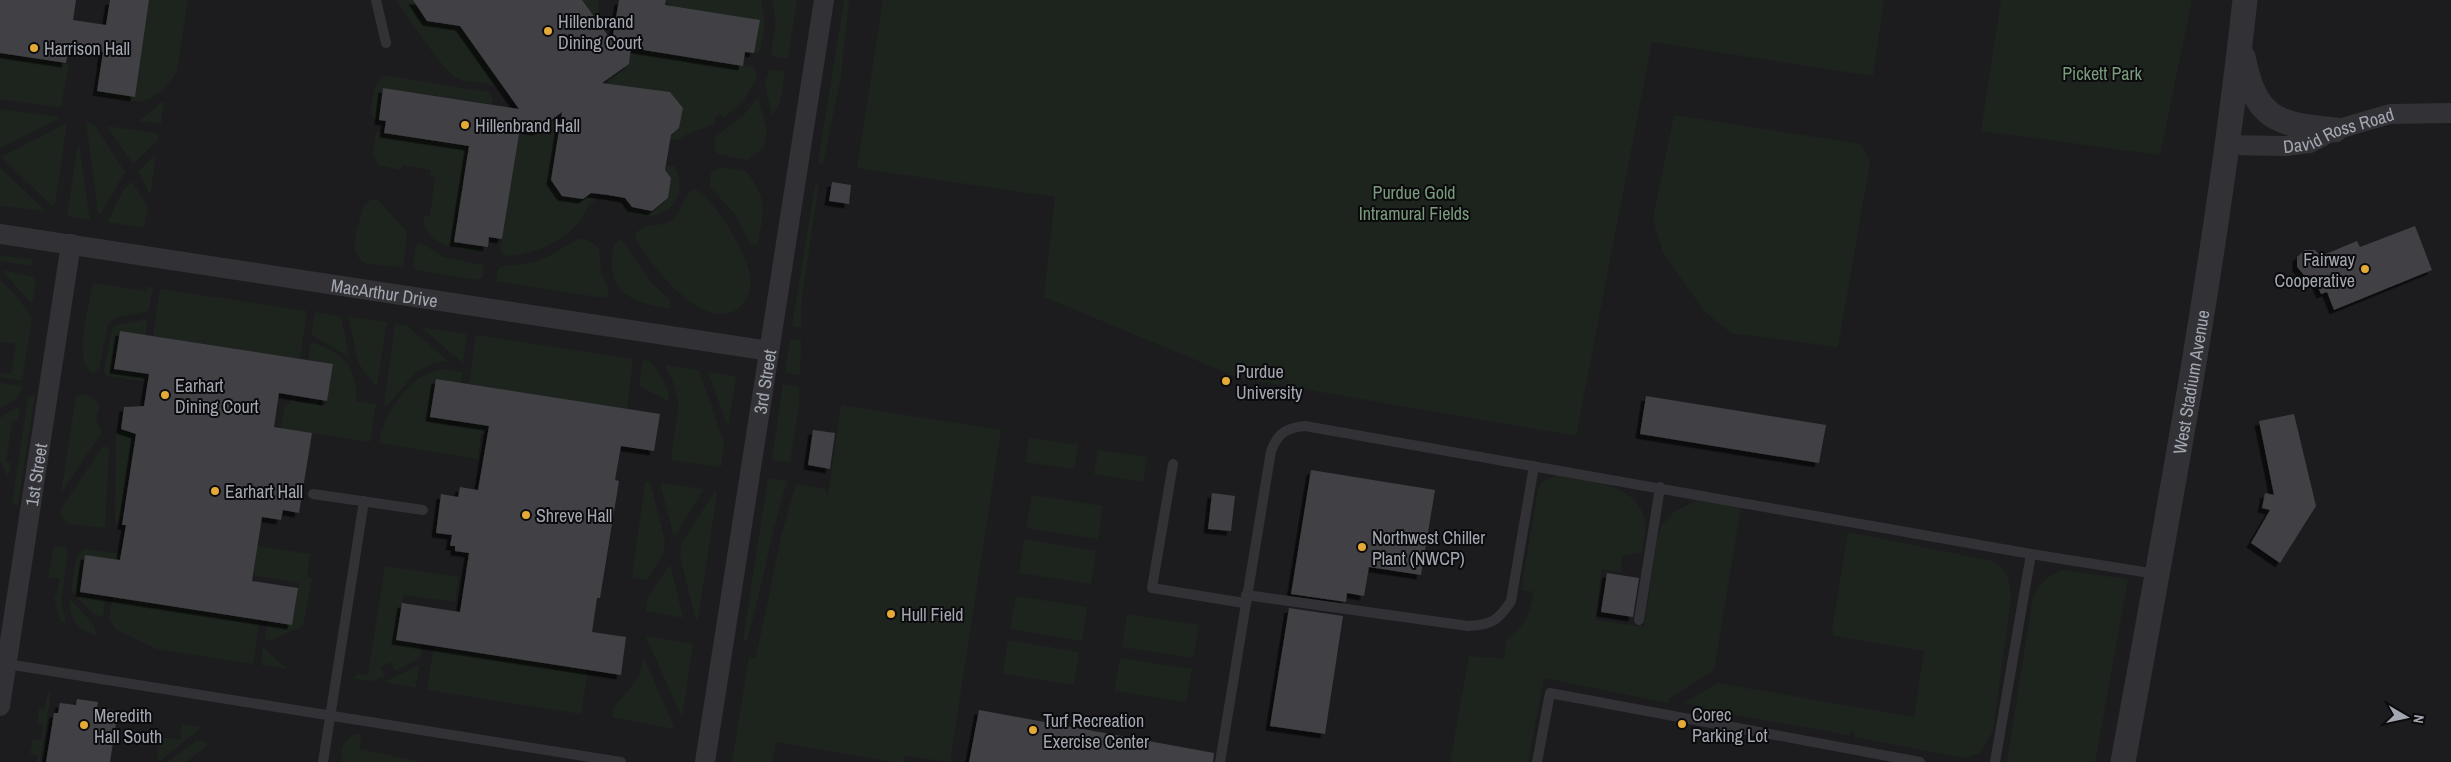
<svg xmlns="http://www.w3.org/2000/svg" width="2451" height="762" viewBox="0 0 2451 762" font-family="'Archivo Narrow',sans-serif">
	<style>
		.built { fill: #1c1c1f }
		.green { fill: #1d241e }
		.building { fill: #3f4045; filter: url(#shadow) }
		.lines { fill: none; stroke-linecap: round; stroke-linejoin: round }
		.service { stroke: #323236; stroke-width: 10 }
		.minor { stroke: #323236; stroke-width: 20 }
		.tertiary { stroke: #323236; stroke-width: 25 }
		.poi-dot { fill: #e4a936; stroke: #0b0b0d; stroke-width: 2 }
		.labels { text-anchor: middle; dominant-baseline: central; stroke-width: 4; stroke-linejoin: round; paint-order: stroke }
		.poi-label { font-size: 18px; fill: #a3a7b1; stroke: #0b0b0d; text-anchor: start }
		.park-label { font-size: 18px; fill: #7a9b7c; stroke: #0b0b0d }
		.street-label { font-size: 18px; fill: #a3a7b1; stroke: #0b0b0d }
	</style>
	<defs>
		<filter id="shadow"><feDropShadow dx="-4.5" dy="4.5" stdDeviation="0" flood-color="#0009"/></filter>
	</defs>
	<rect width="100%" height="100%" fill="#101012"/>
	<path class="built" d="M0 0H2451V762H0Z"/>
	<path class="green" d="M149 0H188L177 71C170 83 157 98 142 101 131 103 104 95 92 93L96 67 100 68 97 91 135 96Z
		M396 0H417L416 5 427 21 448 24 456 19 505 89 504 95C486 74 475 88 455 77 442 69 407 15 396 0Z
		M582 0H598V13L604 23 598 21Z
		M666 0H761L765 24 760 52 754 53 759 20 671 6Z
		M772 0H797L788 57 786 59 775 57 771 53 776 23Z
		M844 0H849L841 76 823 164 818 163Z
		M883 0H1884L1873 76 1652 42 1576 436 1239 378 1044 297 1055 197 857 168Z
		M2001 0H2192L2160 155 1981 131Z
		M632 48 754 67 757 77 744 100 724 118 721 114 714 118 716 123C705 129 687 132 678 140L670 139 671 135 679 128 683 108 670 92 609 84 606 80 629 64Z
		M0 53 69 64 61 106 56 107 0 99Z
		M769 70 783 71 785 74 780 102 772 116 765 84Z
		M390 76 488 92 493 99 492 104 384 88 379 120H375L370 113 375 86 382 77Z
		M758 97 767 130 764 147 748 160 718 154 715 150V137L743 116Z
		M162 102H164L161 124 139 121Z
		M0 109 58 117V119L0 148Z
		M559 115 561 118 551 180 562 196 583 199 591 193H596L595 201C585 206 586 213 579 222 563 242 532 255 507 256L500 251 520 128 537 131Z
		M1674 115 1861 144 1870 162 1838 347 1731 333 1705 312 1663 253 1653 219Z
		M86 122 94 124 125 172 101 213H98Z
		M67 123 55 204 52 206 1 157Z
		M107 126 159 134 158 140 133 164Z
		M376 132 464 146 469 152 454 241 488 247 482 252C460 249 422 247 424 216H430L435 177 430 176 431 170 402 165 401 170 379 165 373 153Z
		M78 144H79L90 220 67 216Z
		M156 154 151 191 149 192 138 172Z
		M666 165 674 166C695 202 653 234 620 205L622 198H625L632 207 652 210 668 198 671 178 665 170Z
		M721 167 746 171C768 200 764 209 758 243L756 245 750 243 735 214 710 187 711 172Z
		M0 168 45 210V211L0 206Z
		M131 181 148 206 144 228 107 222 123 191Z
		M819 183 801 303V328L792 326 815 185Z
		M695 189C716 200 757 267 750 290 748 298 742 307 734 311 699 329 652 265 636 240L635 235C642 222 660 228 672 220 683 213 683 192 695 189Z
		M372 199 378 200 407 232 403 267 367 264C344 253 360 223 364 205Z
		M578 239H586L599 248 601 272 609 290 607 297 603 298 496 281 498 269 500 267 535 262 551 255Z
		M621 239 652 283 670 300 671 307 668 308C628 302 603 290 615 243Z
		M421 243 443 257 483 265V277L477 280 416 270 413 265 416 246Z
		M0 255 29 259 33 261 32 266 0 261Z
		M4 270 33 277 36 284 32 304 4 273Z
		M0 280 15 294 32 318 22 381 0 377V373L11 374 16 344 0 342Z
		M93 283 146 291 147 286 153 288 148 311 115 318 108 324 99 369 93 373C72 365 90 302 93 283Z
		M160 289 307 311 300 359 153 336Z
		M315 312 341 317 349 357 311 335Z
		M348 317 387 322 377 385 374 384 359 364Z
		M147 319 146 335 120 331 114 368 149 374 147 382 107 376 104 371 113 326Z
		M395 324 406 325 448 361 433 363 414 374 389 404 384 405Z
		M425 328 467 334 463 363 424 330Z
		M476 335 633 359 627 409 469 384Z
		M790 339 801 340 800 375 785 372Z
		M311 342C342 352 359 368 356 401L376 404 370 442 281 428 285 404H290L292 395 297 396 296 402 309 404V398L319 399 318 405 326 406 333 364 308 360Z
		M643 360 650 361C658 373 670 386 669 401L639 386Z
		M665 365 699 370 724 443 721 467 671 460 679 404 672 379Z
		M443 369 463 372 461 383 436 379 431 422 438 423 439 418 449 420 448 425 459 427 461 422 489 426 487 434H481L478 459 379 443C383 413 411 373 443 369Z
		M708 372 734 376 736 378 728 427Z
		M0 383 21 386 22 390 15 400 0 408Z
		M783 384 799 387V406L790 462 772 460Z
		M81 394 90 396 100 406 96 419 102 432 61 493 76 396Z
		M35 395 18 505 12 504 28 397Z
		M841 405 1001 430 950 762 905 756 904 762H893L776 742 772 762H732L749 657 756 658 782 532 796 484 825 489 828 495Z
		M17 407 20 409 18 420H12L6 462 11 463 9 474 7 475 0 462V418Z
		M122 430 136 434 120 525 115 522 116 432Z
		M1029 438 1078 445 1074 469 1025 462Z
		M103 446 109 448 105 528 69 524 60 515 61 509Z
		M1098 450 1147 457 1143 482 1094 474Z
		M1555 475C1588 482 1636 481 1645 521 1647 530 1643 543 1642 552L1622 556 1621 572 1602 569 1595 620 1644 627 1657 541 1661 526 1674 512 1697 500 1741 507 1714 670 1669 699 1668 703 1544 678 1528 762H1450L1469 656 1504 659 1507 639C1526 625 1529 616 1534 592L1521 590 1538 489 1543 482Z
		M768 478 787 481C771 533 762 587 747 641L743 640Z
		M645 482H650L665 541 663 554 647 580 632 578Z
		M660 483 704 489 674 537Z
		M715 491 717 493 698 619 695 618 680 556 681 544Z
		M1032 495 1103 506 1098 539 1026 528Z
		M1848 532 1992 561C2008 568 2010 582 2011 598L1993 731 1980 753 1964 758 1855 737V731H1850L1849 735 1706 710 1705 707 1684 703 1717 683 1914 717 1924 651 1834 636 1832 630Z
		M1024 539 1096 551 1091 584 1019 573Z
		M54 546 67 547 68 551 61 604 66 621 65 624 60 620 53 594 57 595 60 579 48 577Z
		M258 546 310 554 307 577 312 578 303 626 272 640 265 639 268 621 292 624 299 583 253 575Z
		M84 549 121 554 120 560 85 556 80 592 106 596 103 617 93 614 71 591 77 557Z
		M670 564 683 618 646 611 647 599Z
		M385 566 459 577 455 602 404 595 396 640 422 644 420 658 395 671 391 662 381 667 384 676 374 681 352 679 358 674 368 675Z
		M2062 570 2128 579 2095 762H2007L2033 596C2040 582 2048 577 2062 570Z
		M1016 596 1087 607 1082 641 1010 629Z
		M113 597 260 619 253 664 156 649 115 629 109 618Z
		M70 599 94 625 97 636C79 632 67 617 70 599Z
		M1127 614 1199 625 1193 658 1122 647Z
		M646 636 693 644 682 717 647 639Z
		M1008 640 1079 652 1074 685 1003 674Z
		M434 646 588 670 581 714 427 690Z
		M263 647 287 669 261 665Z
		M644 658 672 722 674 729 612 717 613 709 638 678Z
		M1120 658 1192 669 1186 702 1114 691Z
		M419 665 416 688 384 682Z
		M48 693 51 694 40 762H37L38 756 30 754 33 739 41 740 43 725 37 723 39 708 44 709Z
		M182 724 202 727 161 760H157L160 737 180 740Z
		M355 734H361L360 749 422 762H342C340 749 343 740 355 734Z
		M196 741 205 742 208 745 186 762H167Z"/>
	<path class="building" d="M0 0H76L73 20 106 25 110 0H149L135 97 97 91 103 52 69 46 66 63 0 53Z
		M413 0H582L612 41 619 0H666L665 5 760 20 754 53 745 52 743 66 631 48 629 64 602 83 670 92 683 108 679 128 671 135 665 170 671 178 668 198 652 211 632 207 625 198 608 195 591 193 583 199 562 196 551 180 562 112 537 131 520 128 502 239 489 237 488 247 454 242 469 146 384 133 386 121 379 120 383 88 519 109 460 26 427 21Z
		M832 182 851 185 849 204 829 201Z
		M2415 226 2432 270 2334 310 2327 292 2321 294 2313 276 2304 275 2297 267V257L2305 250H2315L2321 256 2357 241 2360 247Z
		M120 331 333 364 327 401 279 393 274 427 312 433 299 513 283 510 281 520 262 517 252 581 298 588 292 625 80 592 85 555 120 560 126 525H122L136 434 121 429 124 407 144 406 149 374 114 369Z
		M436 379 660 414 654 451 621 446 615 480 619 481 600 598H597L592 632 626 637 621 675 396 640 402 603 460 612 469 553 455 551V546H450L452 535 436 533 441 494 458 497 460 487 478 490 489 426 430 417Z
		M1646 396 1826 425 1819 463 1640 434Z
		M2294 414 2316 506 2280 563 2251 543 2270 510 2262 508 2265 493 2274 495 2259 421Z
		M813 430 835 433 830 469 808 465Z
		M1311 470 1435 490 1421 575 1369 567 1364 596 1347 593 1346 602 1291 594Z
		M1212 493 1235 496 1231 531 1208 529Z
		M1607 573 1639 578 1633 617 1601 612Z
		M1289 608 1343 616 1325 734 1270 726Z
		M77 699 98 702 97 708 118 711 110 762H46L54 713H58L60 703 76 705Z
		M979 710 1214 753 1213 762H969Z"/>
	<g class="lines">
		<path class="service" d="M376 0 386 43
			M1173 464 1152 588 1244 603
			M313 494 423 510
			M1246 595 1468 626C1491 625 1498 621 1511 601L1534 466
			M1639 620 1660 487
			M7 664 621 762
			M323 762 364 501
			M1220 762 1271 451C1278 433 1286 428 1305 426L2031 554 2156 574
			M1537 762 1550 693 1920 762
			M1995 762 2031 554"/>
		<g class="minor">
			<path id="s1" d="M2226 145 2285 146 2310 143 2335 130 2390 114 2451 113"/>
			<path id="s2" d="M0 234 769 351"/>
			<path id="s3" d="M0 706 71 244"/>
			<path id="s4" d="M705 762 824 0"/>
		</g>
		<g class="tertiary">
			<path d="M2243 57C2256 120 2276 124 2335 130"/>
			<path id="s5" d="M2123 762C2169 509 2217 256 2245 0"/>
		</g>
	</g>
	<g class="poi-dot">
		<circle cx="548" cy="31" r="5"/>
		<circle cx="34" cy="48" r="5"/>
		<circle cx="465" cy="125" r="5"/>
		<circle cx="2365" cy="269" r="5"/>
		<circle cx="1226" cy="381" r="5"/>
		<circle cx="165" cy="395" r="5"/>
		<circle cx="215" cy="491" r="5"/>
		<circle cx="526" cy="515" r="5"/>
		<circle cx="1362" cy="547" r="5"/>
		<circle cx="891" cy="614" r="5"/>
		<circle cx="1682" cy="724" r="5"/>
		<circle cx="84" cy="725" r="5"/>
		<circle cx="1033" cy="730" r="5"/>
	</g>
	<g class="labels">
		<g class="poi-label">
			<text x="558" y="21">Hillenbrand<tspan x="558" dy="21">Dining Court</tspan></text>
			<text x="44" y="48">Harrison Hall</text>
			<text x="475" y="125">Hillenbrand Hall</text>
			<text x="2355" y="259" text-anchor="end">Fairway<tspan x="2355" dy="21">Cooperative</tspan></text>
			<text x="1236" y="371">Purdue<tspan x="1236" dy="21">University</tspan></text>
			<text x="175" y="385">Earhart<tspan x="175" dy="21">Dining Court</tspan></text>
			<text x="225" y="491">Earhart Hall</text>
			<text x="536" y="515">Shreve Hall</text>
			<text x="1372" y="537">Northwest Chiller<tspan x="1372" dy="21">Plant (NWCP)</tspan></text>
			<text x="901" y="614">Hull Field</text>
			<text x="1692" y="714">Corec<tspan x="1692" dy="21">Parking Lot</tspan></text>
			<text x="94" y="715">Meredith<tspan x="94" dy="21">Hall South</tspan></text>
			<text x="1043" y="720">Turf Recreation<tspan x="1043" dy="21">Exercise Center</tspan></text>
		</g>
		<g class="park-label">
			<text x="2102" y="73">Pickett Park</text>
			<text x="1414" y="192">Purdue Gold<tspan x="1414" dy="21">Intramural Fields</tspan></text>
		</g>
		<g class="street-label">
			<text stroke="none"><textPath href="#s1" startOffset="115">David Ross Road</textPath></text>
			<text stroke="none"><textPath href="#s2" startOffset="389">MacArthur Drive</textPath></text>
			<text stroke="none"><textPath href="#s4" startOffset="385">3rd Street</textPath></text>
			<text stroke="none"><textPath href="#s5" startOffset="386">West Stadium Avenue</textPath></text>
			<text stroke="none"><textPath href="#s3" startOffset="234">1st Street</textPath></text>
		</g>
	</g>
	<g transform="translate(2406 717) rotate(99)" stroke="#0b0b0d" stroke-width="4" paint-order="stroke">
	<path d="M0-4L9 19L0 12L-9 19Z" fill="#a3a7b1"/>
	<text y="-8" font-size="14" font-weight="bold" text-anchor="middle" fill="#a3a7b1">N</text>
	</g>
</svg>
